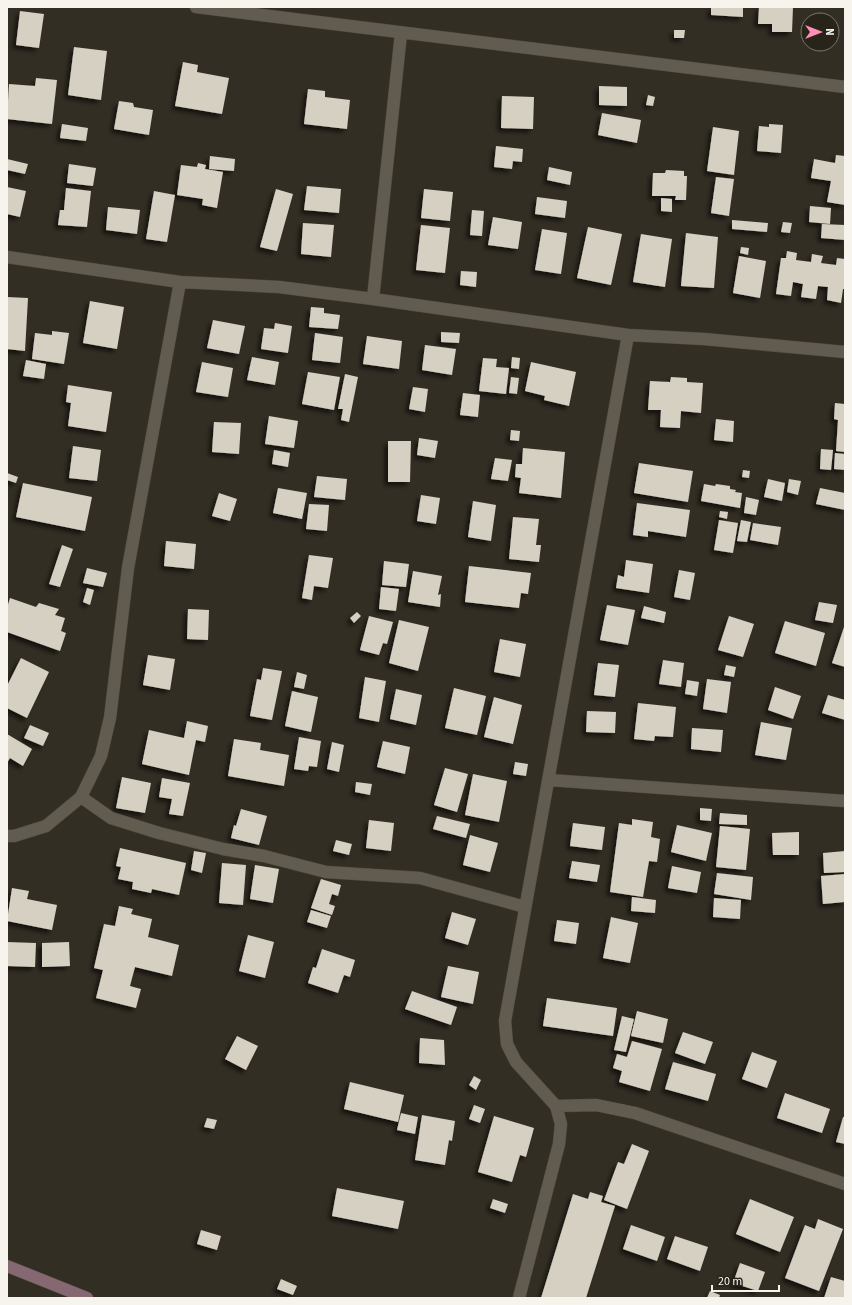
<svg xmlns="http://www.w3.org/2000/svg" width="852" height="1305" viewBox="0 0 852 1305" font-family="'Source Sans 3',sans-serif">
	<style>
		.building { fill: #d6d0c3; filter: url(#shadow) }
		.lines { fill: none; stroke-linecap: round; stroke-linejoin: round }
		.minor-casing { stroke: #504b43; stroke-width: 13 }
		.secondary-casing { stroke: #504b43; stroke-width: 13 }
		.minor { stroke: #615b50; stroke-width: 12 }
		.secondary { stroke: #866872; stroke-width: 12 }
	</style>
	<defs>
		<filter id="shadow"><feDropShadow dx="-3.5" dy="3.5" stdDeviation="2" flood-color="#0009"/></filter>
	</defs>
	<rect width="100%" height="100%" fill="#332e24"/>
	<path class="building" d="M711 7H743V17L711 15Z
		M759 7H793L792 32H772V24H758Z
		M20 11 44 14 39 48 16 45Z
		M674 30H685L684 38H674Z
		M74 47 107 51 101 100 68 95Z
		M183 62 198 65 197 72 229 78 222 114 175 106Z
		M36 78 57 80 52 124 7 119 9 84 35 86Z
		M599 86 627 87V106L599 105Z
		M308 89 325 91V97L350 100 347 129 304 124Z
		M648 95 655 97 653 106 646 105Z
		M502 96 534 97 533 129 501 128Z
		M119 101 133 103 134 107 153 110 149 135 114 129Z
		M602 113 641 120 637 143 598 135Z
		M62 124 88 128 86 141 60 138Z
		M769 124 783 125 781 153 757 151 759 126 769 127Z
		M713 127 739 131 734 175 707 171Z
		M496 146 523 149 522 162 513 161 512 169 494 167Z
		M836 155 845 156V205L827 202 831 181 811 178 814 159 835 163Z
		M210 156 235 159 234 171 209 169Z
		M7 159 28 164 25 174 7 170Z
		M198 163 206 165 205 169 223 172 217 208 202 205 203 199 177 195 181 165 197 167Z
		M69 164 96 168 93 186 67 183Z
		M549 167 572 172 570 185 547 180Z
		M666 170 684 171V176H687L686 200H675L676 196H652L653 173H665Z
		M716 177 734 179 729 216 711 213Z
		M307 186 341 189 339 213 304 210Z
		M7 187 26 191 20 217 7 214Z
		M66 188 91 191 87 227 58 225 60 210H64Z
		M276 189 293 194 277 251 260 247Z
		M424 189 453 192 450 221 421 218Z
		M154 191 175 195 167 242 146 239Z
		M537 197 567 201 565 218 535 214Z
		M661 198 672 199V212L661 211Z
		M810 206 831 208 830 224 809 222Z
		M108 207 140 210 137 234 106 230Z
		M472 210 484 211 482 236 470 235Z
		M493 217 522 222 518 249 488 245Z
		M732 220 768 223 767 232 732 229Z
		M783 222 792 223 790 233 781 232Z
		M303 223 334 225 331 257 301 254Z
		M822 224 845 225V240L821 238Z
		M421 225 450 228 445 273 416 270Z
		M588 227 622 234 611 285 577 278Z
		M542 229 567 233 561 274 535 270Z
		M686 233 718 237 714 288 681 286Z
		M641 234 672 239 665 287 633 282Z
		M741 247 749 248 748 255 740 253Z
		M787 251 797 253 796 260 811 262 812 254 823 256 821 263 836 265 837 258 845 259V289H843L841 303 827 300 828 287 818 286 816 299 801 297 803 284 793 282 791 296 776 294 781 258H786Z
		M739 256 766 261 760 298 733 293Z
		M461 271 477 272 476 287 460 285Z
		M7 297 28 298 25 351 7 349Z
		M90 301 124 307 117 349 83 343Z
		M311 307 324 308V313L340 315 338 329 309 327Z
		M213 320 245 326 239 354 207 348Z
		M275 323 292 326 288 353 261 349 264 328 274 329Z
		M52 331 69 333 64 364 32 359 35 333 52 335Z
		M441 332 460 333 459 343 441 342Z
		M315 333 343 337 340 363 312 360Z
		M367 336 402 341 399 369 363 364Z
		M425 345 456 349 452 375 422 370Z
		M252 357 279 362 275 385 247 380Z
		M512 357 520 358 519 369 511 368Z
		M483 358 497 359 496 367 509 368 506 394 479 391Z
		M26 360 46 364 44 379 23 376Z
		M202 362 233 368 228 397 196 392Z
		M531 362 576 372 569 406 544 400 545 396 525 391Z
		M308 372 340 377 334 410 302 404Z
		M345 374 358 377 349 422 341 420 343 409H338Z
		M511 377 519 378 517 394 509 393Z
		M671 377 687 378V382L703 383 701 413 681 411 680 428 660 427 661 410H648L650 381 670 382Z
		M68 385 112 392 106 432 68 426 71 403 66 402Z
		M413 387 428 389 425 412 409 409Z
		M463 393 480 395 478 417 460 415Z
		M835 403 845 404V452L836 451 838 420 834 419Z
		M269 416 298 421 294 448 265 444Z
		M716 419 734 421 733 442 714 440Z
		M214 422 241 423 239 454 212 452Z
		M511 430 520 431 519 441 510 440Z
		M419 438 438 441 435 458 417 455Z
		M388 441H411L410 482H388Z
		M73 446 101 450 97 481 69 478Z
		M523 448 565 452 561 498 519 493 521 478 515 477 516 464H522Z
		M821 449 833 450 831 470 820 469Z
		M274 450 290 453 288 467 272 464Z
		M835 453 845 454V470L834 469Z
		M495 458 512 460 508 481 491 479Z
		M639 463 693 471 688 502 634 493Z
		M743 470 750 471 749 478 742 477Z
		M7 473 18 477 16 483 7 480Z
		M317 476 347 479 345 500 314 497Z
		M768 479 785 483 782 501 764 497Z
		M789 479 801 481 798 495 787 492Z
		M23 483 92 497 85 531 16 517Z
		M704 484 715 486 716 484 730 486V489L736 490 735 492 742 493 740 508 701 501Z
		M278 488 307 493 302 519 273 513Z
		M820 488 845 493V510L816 504Z
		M219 493 237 499 230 521 212 516Z
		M421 495 440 498 436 524 417 521Z
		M746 497 759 500 756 515 744 513Z
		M473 501 496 505 491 541 468 537Z
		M637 503 690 510 686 537 648 531V537L633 535Z
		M309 504 329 505 327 531 306 529Z
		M720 511 728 512 727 519 719 517Z
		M513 517 539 519 536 545H541L539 562 509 559Z
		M719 520 738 523 733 553 714 550Z
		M741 520 751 522 747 542 737 541Z
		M753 523 781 527 778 545 750 540Z
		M166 541 196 544 194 569 164 566Z
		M62 545 73 549 60 587 49 584Z
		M309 555 333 558 328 588 314 586 312 600 302 598Z
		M626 560 653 564 649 593 616 588 618 575 624 577Z
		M384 561 409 564 406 587 382 585Z
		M469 566 531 573 528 594 521 593 519 608 465 602Z
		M87 568 107 573 103 587 83 583Z
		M679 570 695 573 690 600 674 597Z
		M413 571 442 576 438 595 441 594 440 607 408 602Z
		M381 587 399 589 396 611 379 609Z
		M87 588 94 590 90 605 83 602Z
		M10 598 36 607 39 603 59 609 55 615 65 618 61 631 66 633 60 651 7 632V608Z
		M819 602 837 605 833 623 815 620Z
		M607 605 635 610 628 645 600 640Z
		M644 606 666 612 664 623 641 618Z
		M188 609 209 610 208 640 187 639Z
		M357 612 361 616 354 623 350 618Z
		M369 616 393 622 387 644 383 643 379 655 360 650Z
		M729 616 754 624 743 657 718 650Z
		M399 620 429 627 418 671 389 663Z
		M785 621 825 633 816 666 775 653Z
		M845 624V667L832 663Z
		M500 639 526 644 520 677 494 672Z
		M148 655 175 659 170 690 143 685Z
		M21 658 49 672 27 718 7 708V686Z
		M663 660 684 663 681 687 659 684Z
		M598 663 619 665 615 697 594 695Z
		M726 665 736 667 734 677 724 675Z
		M263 668 282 671 272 720 250 716 257 679 261 680Z
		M297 672 307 675 304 689 294 687Z
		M365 677 386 681 379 722 359 718Z
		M707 679 731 682 727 713 703 709Z
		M687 680 699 682 697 696 685 694Z
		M775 687 801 696 793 719 768 710Z
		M454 688 486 696 477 735 445 728Z
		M396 689 422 695 416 725 390 719Z
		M292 691 318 697 311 732 285 726Z
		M828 695 845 700V720L822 713Z
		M494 697 522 705 513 744 484 737Z
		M638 703 676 707 673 737 655 736 654 741 634 739Z
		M587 711 616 712 615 733 586 732Z
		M187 721 208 726 205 742 196 740 189 775 142 764 149 730 184 738Z
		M761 722 792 728 786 760 755 755Z
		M30 725 49 733 43 746 24 738Z
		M692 728 723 730 721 752 691 749Z
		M7 734 32 749 23 766 10 758 7 763Z
		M299 737 321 741 317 767 309 766 308 771 294 769Z
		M234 739 261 743 260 750 289 755 284 786 228 776Z
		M383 741 410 747 405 774 377 767Z
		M332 742 344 745 339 772 327 769Z
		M515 762 528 764 526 776 513 774Z
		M445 768 468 774 457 812 434 805Z
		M473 774 507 781 499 822 465 815Z
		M122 777 151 783 145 813 116 808Z
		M162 778 190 783 183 816 169 814 172 799 159 797Z
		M356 782 372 784 370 795 355 792Z
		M700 808 712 809 711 821 700 820Z
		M241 809 267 816 259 845 231 838 234 825 236 826Z
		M720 813 747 815V825L719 824Z
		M437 816 470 824 466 838 433 829Z
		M632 819 653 822 651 837 660 839 657 862 649 861 643 897 610 892 619 823 632 825Z
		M369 820 394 823 391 851 366 848Z
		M573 823 605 827 602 850 570 846Z
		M677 825 712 833 706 861 671 852Z
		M720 826 750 829 746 870 716 867Z
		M799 832V855H773L772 833Z
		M470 835 498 843 490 872 463 865Z
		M336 840 352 844 349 855 333 851Z
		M120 848 186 863 179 895 152 889 151 893 132 889 133 882 118 879 121 867 116 866Z
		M194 851 206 853 202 873 191 870Z
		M845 851V872L824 873 823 853Z
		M572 861 600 865 597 882 569 878Z
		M222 863 246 865 243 905 219 903Z
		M255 865 279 869 273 903 250 899Z
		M672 866 701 872 697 893 668 888Z
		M717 873 753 877 751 900 714 894Z
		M845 874V902L823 904 821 876Z
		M321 879 341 885 338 896 332 894 329 904 335 906 332 915 311 908Z
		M12 888 29 891 27 899 57 905 52 930 7 921Z
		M632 897 656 900 655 913 631 911Z
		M714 898 741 900 740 919 713 917Z
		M119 906 133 909 131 914 152 919 148 937 179 945 172 976 135 967 130 986 141 989 136 1008 96 998 103 970 94 968 104 924 115 926Z
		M311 910 331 916 327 928 307 922Z
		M452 912 476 919 468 945 445 938Z
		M611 917 638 923 630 963 603 958Z
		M557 920 579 923 576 944 554 941Z
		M248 935 274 942 265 978 239 971Z
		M7 942 36 943 35 967 7 966Z
		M69 942 70 966 42 967V943Z
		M322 949 355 960 350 977 344 975 338 993 308 983 313 967 316 968Z
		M448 966 479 972 473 1004 441 997Z
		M412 991 457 1007 451 1025 405 1009Z
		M547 998 617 1008 613 1036 543 1026Z
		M637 1011 668 1019 663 1043 631 1036Z
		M622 1016 634 1019 626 1052 614 1050Z
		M683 1032 713 1042 705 1064 675 1053Z
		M237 1036 258 1046 246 1070 225 1059Z
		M420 1038 444 1040 445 1065 419 1063Z
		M632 1041 662 1049 650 1091 619 1082 622 1071 613 1068 617 1054 627 1057Z
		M752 1052 777 1061 767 1088 742 1079Z
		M673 1062 716 1074 708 1101 665 1089Z
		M474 1076 481 1080 476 1090 469 1085Z
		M350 1082 404 1095 398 1122 344 1109Z
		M785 1093 830 1109 822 1133 777 1118Z
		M474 1105 485 1109 480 1123 469 1119Z
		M401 1113 418 1117 415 1134 397 1130Z
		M422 1115 455 1121 452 1141 449 1140 445 1165 415 1160Z
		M494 1116 534 1128 526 1157 520 1155 512 1182 478 1172Z
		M843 1117H845V1144L836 1142Z
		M207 1118 217 1120 214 1129 204 1127Z
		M632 1144 649 1151 627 1209 604 1200 618 1162 624 1164Z
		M337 1188 404 1201 398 1229 332 1216Z
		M590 1192 603 1196 601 1202 615 1206 586 1298H541L573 1194 588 1199Z
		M493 1199 508 1204 505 1213 490 1208Z
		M750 1199 794 1217 780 1252 736 1234Z
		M818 1219 843 1229 819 1291 785 1278 805 1225 815 1229Z
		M631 1225 665 1237 657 1261 623 1249Z
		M201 1230 221 1236 217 1250 197 1244Z
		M675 1236 708 1247 700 1271 667 1259Z
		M740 1263 765 1272 758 1291 733 1283Z
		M831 1277 845 1281V1298H824Z
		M281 1279 297 1286 293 1295 277 1289Z
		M710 1291 720 1295 719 1298H707Z"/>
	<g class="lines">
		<defs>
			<path id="minor" d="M196 7 845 87
				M7 257 180 282 279 287 373 299 628 335 704 339 845 352
				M373 299 401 33
				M549 780 845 801
				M81 797 111 818 159 833 223 849 264 856 326 872 420 878 525 907
				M7 836H14L46 826 81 797 101 756 110 718 128 568 180 282
				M556 1106 596 1105 635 1113 845 1184
				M519 1298 559 1144 561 1124 556 1106 516 1062 507 1044 505 1021 628 335"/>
			<path id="secondary" d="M7 1266 87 1298"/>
		</defs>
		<use href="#minor" class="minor-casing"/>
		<use href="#secondary" class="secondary-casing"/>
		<use href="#minor" class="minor"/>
		<use href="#secondary" class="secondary"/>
	</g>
	<rect width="852" height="1305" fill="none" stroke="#f7f4ee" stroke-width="16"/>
	<g transform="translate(820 32) rotate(90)"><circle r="19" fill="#29241a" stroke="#7b776f"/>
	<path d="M0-3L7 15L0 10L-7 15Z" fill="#ff8eb9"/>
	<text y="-6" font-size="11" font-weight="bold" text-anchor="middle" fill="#f7f4ee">N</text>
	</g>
	<path d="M712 1285v6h67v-6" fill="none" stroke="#f7f4ee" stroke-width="2"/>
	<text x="718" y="1285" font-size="12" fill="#f7f4ee" stroke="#29241a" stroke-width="3" paint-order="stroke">20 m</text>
</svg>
